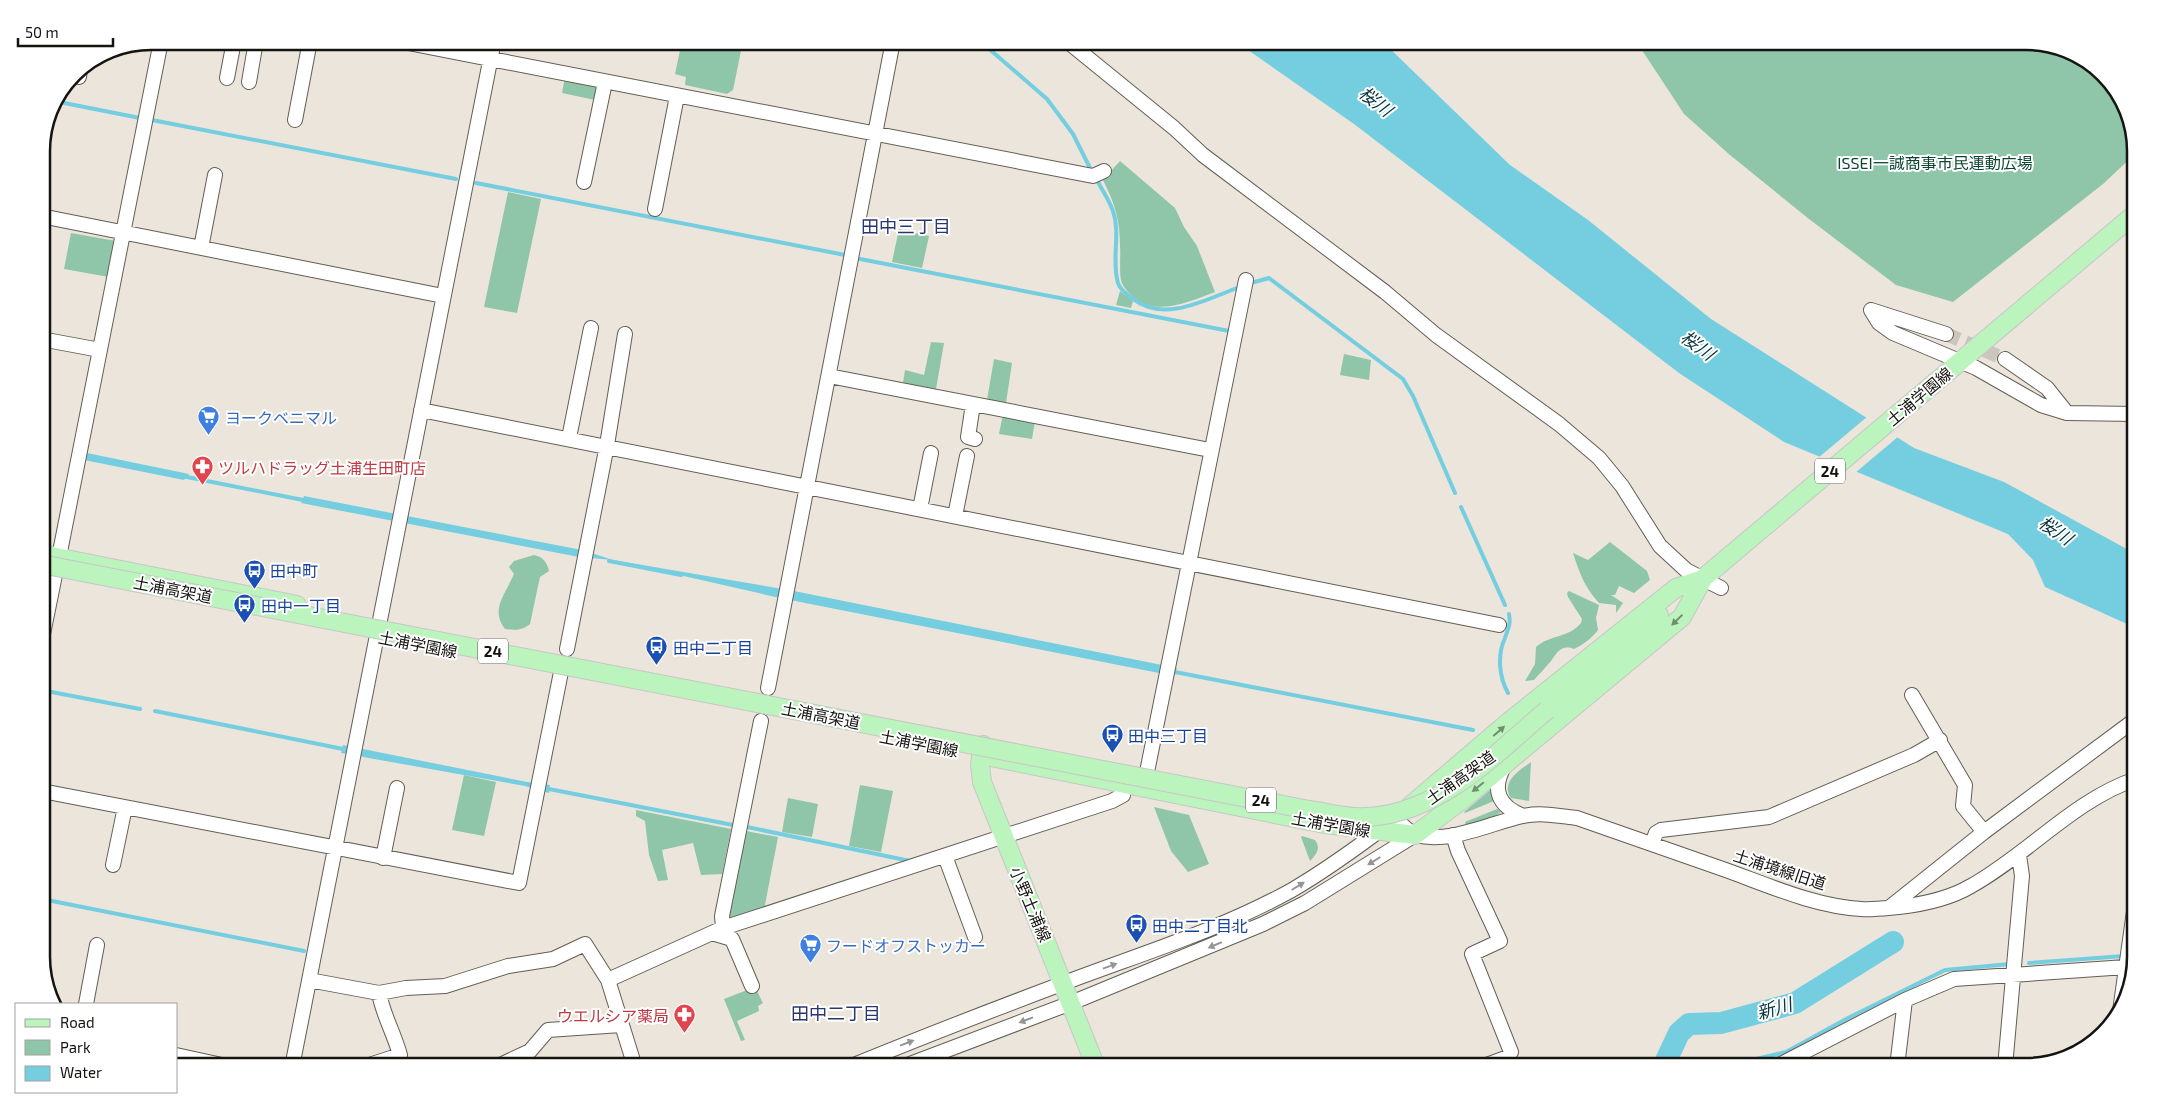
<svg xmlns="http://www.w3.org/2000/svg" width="2177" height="1108" viewBox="0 0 2177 1108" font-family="'Exo 2','Noto Sans JP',sans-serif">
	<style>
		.green { fill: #8fc6a9 }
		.water { fill: #74cee0 }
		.pier { fill: #ebe5db }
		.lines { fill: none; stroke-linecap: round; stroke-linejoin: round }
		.stream { stroke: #74cee0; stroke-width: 4 }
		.river { stroke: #74cee0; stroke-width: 22 }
		.minor-tunnel { stroke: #cbc6bd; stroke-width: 14; stroke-dasharray: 14 7; stroke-linecap: butt }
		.minor-casing { stroke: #635e55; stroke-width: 16 }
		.major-casing { stroke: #c7c7c6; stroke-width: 20 }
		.minor { stroke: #fff; stroke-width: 14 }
		.major { stroke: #bbf4bc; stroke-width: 18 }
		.major-bridge-casing { stroke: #c7c7c6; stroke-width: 20; stroke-linecap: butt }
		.major-bridge { stroke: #bbf4bc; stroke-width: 18 }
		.oneway { fill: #718f6f }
		.oneway2 { fill: #969594 }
		.labels { text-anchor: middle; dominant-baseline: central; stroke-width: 4; stroke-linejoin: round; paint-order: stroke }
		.shield { fill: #fff; stroke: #5c5a58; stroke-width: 1 }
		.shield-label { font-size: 15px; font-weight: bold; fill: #161411 }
		.park-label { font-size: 16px; fill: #0c4830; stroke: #fff }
		.street-label { font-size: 16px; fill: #161411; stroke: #fff }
		.shop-label { font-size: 16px; fill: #366cbe; stroke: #fff; text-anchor: start }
		.health-label { font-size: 16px; fill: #be3a42; stroke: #fff; text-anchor: start }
		.transit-label { font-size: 16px; fill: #164399; stroke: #fff; text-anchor: start }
		.water-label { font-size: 18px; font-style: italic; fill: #0a363e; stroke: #fff }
		.neighbourhood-label { font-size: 18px; fill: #2a366f; stroke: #fff }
		.rim { fill: none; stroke: #161411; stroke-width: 2.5 }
	</style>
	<rect width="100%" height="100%" fill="#ebe5db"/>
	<path class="green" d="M682 41H743L733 90 727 94 685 85 686 77 675 74Z
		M1636 41H2026L2074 52 2117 90 2136 144V153L2103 184 1953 302 1896 285 1809 219 1730 155 1684 114Z
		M565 77 599 83 595 100 562 93Z
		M1120 161 1175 208 1184 227 1197 246 1215 292C1191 301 1154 318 1132 296 1128 292 1122 286 1121 280 1119 269 1121 257 1120 246 1120 220 1115 204 1103 180Z
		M508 192 541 199 517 313 484 307Z
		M899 229 929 236 922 268 892 262Z
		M71 233 116 241 109 277 64 269Z
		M1120 291 1133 301 1131 308 1116 305Z
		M931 342 944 343 936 389 903 383 905 370 924 375Z
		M1344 354 1371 360 1369 380 1340 375Z
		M994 359 1012 363 1006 403 987 400Z
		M1003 414 1035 421 1032 439 999 434Z
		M1610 542 1647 571 1650 580 1634 593 1619 586 1615 595H1611L1623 603 1616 613V605L1599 603C1584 586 1580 574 1573 553L1588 560Z
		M534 555C543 557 547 562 549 571L540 577 530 624C522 631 515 630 505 629 490 609 505 595 514 574L509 567 514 561Z
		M1569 591 1599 605 1596 618 1598 630C1592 638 1583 645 1574 649 1562 644 1557 652 1551 661 1546 667 1540 673 1534 680L1525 681 1535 664 1536 647C1549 635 1569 638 1581 623L1582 619 1568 597 1567 593Z
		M1531 762 1529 801 1511 798C1500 782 1520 770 1531 762Z
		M464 775 496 782 484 836 452 830Z
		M860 785 893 791 881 852 849 846Z
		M1490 790 1494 801 1465 813 1464 812Z
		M788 798 818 804 812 837 782 832Z
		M1154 807 1189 815 1209 864 1188 872 1171 851Z
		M1497 809 1501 812C1492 819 1477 823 1466 825L1465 822Z
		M636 810 731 829 722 874 701 875 693 843 662 850 668 880 658 881 649 855 645 821 636 816Z
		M746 831 778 837 764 910 733 920 729 918Z
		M1302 836 1315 840C1321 848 1317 854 1310 861L1301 837Z
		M755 987 763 1003 758 1006 759 1011 737 1021 745 1040 741 1041 724 999Z"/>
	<path class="water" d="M1235 41H1382L1510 165 1588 220 1711 319 1914 448 2004 482 2136 554V628L2045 587 2033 560 2008 534 1784 442 1679 373 1354 124Z
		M87 453 189 474 184 480 84 460Z
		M304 496 582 550 613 560 794 591 1177 668 1174 676 780 598 613 560 579 557 301 503Z
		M343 745 527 782 550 785 549 793 525 786 341 753Z"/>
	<path class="pier" d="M1868 416 1899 436 1855 473 1818 458Z"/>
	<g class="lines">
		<path class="stream" d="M980 41 1047 99 1073 134 1092 172
			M54 101 140 118
			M152 120 456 179
			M1097 180C1102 190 1109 200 1113 211 1121 234 1111 259 1118 283 1120 290 1127 294 1133 299 1164 323 1205 300 1237 288
			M476 183 845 255
			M860 259 1229 331
			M1251 283 1269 278 1403 379 1413 396 1455 493
			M182 476 303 500
			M1461 507 1505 605
			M609 561 681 575
			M1175 672 1473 730
			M41 690 140 709
			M1508 693C1499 677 1497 655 1505 638 1508 628 1511 625 1509 614
			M155 711 343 749
			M549 789 733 825
			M747 827 910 861
			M42 899 304 951
			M2029 963 2124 956
			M1723 1067 1786 1052 1848 1018 1945 970 2010 964"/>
		<path class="river" d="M1663 1067 1679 1033 1689 1024 1721 1023 1795 1003 1893 942"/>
		<path class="minor-tunnel" d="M1946 334 2005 359"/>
		<defs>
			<path id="minor" d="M398 41 1093 176 1104 171
				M1067 41 1174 128 1203 155 1385 292 1436 335 1559 424 1599 458 1622 486 1660 546 1686 570 1721 588
				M79 77 80 69
				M227 78 234 41
				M249 82 256 41
				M295 120 310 41
				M584 182 605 82
				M655 209 677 96
				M41 216 443 296
				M201 248 215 175
				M1871 310 1879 323 1893 333 1976 368 2041 405 2067 413 2136 414
				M1871 310 1946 334
				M41 339 100 350
				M2005 359 2047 388 2067 413
				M829 376 1210 450
				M973 404 968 437 975 439
				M421 410 1499 625
				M569 438 591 328
				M920 509 931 453
				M955 516 967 456
				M59 557 161 41
				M41 644 55 575
				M567 649 607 445 625 334
				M768 688 893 41
				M1912 695 1965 785 1963 806 1984 832
				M1505 765C1491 789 1498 806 1523 816
				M1147 772 1246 280
				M42 791 519 883 561 672
				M1453 835 1458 851 1500 941 1472 954 1511 1052 1508 1057 1481 1067
				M2136 841V881
				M1652 844 1656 833 1661 830 1769 817 1914 755 1940 740
				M945 856 975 937
				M383 858 397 788
				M113 865 125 807
				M1890 907 1984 832 2136 719
				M723 928 722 916 761 721
				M712 933 732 939 752 986
				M309 980 379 993 406 988 445 986 508 966 553 959 585 944 608 980
				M86 1004 97 945
				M2120 1011 2136 897
				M176 1055 231 1067
				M292 1067 494 41
				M363 1067 400 1055C394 1033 383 1015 379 993
				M496 1067 530 1051 548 1030 621 1025
				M635 1067 608 980 723 928 1112 801 1123 795 1124 784
				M849 1067C920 1038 992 1010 1064 983 1140 954 1220 930 1292 890 1328 869 1362 844 1395 819 1401 823 1409 833 1416 835 1450 844 1490 823 1523 816 1541 812 1559 816 1577 818 1625 835 1672 851 1720 868 1766 884 1812 906 1861 909 1873 910 1887 908 1899 907 1925 904 1949 899 1971 886 2027 855 2075 799 2136 779
				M902 1067 1071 1003 1263 924 1305 903 1415 835
				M1769 1067 1781 1064 1905 1000 1954 979 2126 967 2134 965
				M1897 1067 1905 1000
				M2005 1067 2022 876 2019 855"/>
			<path id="major" d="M41 554 297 605
				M1694 586 2136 213
				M1547 710 1659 615
				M983 745 980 765 982 782 1096 1067
				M981 755 1325 824 1415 835 1463 799 1682 617 1703 579
				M1410 806 1506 724 1676 588 1703 579"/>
		</defs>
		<use href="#minor" class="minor-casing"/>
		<use href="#major" class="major-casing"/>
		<use href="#minor" class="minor"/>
		<use href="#major" class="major"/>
		<defs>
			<path id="major-bridge" d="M41 564 1309 810C1324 812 1339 816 1354 817 1432 821 1492 757 1547 710"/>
		</defs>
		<use href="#major-bridge" class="major-bridge-casing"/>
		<use href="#major-bridge" class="major-bridge"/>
	</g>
	<defs><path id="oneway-solid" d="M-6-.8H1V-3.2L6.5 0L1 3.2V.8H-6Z" transform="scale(1.25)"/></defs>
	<g class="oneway">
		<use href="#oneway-solid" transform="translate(1677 620) rotate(136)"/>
		<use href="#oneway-solid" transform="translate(1499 731) rotate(-41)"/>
		<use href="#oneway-solid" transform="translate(1478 787) rotate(141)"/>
	</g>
	<g class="oneway2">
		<use href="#oneway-solid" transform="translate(1374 861) rotate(148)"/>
		<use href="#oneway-solid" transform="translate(1298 886) rotate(-32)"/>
		<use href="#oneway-solid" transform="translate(1215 945) rotate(157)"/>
		<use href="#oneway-solid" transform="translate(1110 966) rotate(-20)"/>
		<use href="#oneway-solid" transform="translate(1026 1020) rotate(159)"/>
		<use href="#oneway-solid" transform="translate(907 1043) rotate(-21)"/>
	</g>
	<defs>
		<symbol id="supermarket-pin" viewBox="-11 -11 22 30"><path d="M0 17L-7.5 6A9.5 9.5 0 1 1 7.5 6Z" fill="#3f7fe0" stroke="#fff"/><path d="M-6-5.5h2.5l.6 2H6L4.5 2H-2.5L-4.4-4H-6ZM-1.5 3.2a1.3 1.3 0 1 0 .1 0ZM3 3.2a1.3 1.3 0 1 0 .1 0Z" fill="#fff"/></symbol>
		<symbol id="pharmacy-pin" viewBox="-11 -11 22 30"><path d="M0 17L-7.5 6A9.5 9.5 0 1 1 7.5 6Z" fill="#e0444e" stroke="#fff"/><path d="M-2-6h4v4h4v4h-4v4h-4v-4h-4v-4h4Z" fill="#fff"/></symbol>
		<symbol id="bus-pin" viewBox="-11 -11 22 30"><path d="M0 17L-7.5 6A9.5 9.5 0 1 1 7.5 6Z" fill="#1a4fb4" stroke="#fff"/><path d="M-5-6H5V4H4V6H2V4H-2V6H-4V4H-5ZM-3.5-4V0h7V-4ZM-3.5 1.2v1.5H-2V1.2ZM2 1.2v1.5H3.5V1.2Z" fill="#fff"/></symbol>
	</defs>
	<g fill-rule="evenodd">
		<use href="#supermarket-pin" x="196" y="404" width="25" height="34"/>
		<use href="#pharmacy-pin" x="190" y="454" width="25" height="34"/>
		<use href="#bus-pin" x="242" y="558" width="25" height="34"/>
		<use href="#bus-pin" x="232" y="592" width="25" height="34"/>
		<use href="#bus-pin" x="644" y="634" width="25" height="34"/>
		<use href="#bus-pin" x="1100" y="722" width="25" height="34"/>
		<use href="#bus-pin" x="1124" y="912" width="25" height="34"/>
		<use href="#supermarket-pin" x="798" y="932" width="25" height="34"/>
		<use href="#pharmacy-pin" x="672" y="1002" width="25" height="34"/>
	</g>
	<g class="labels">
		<g class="shield">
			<rect x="1815" y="458.5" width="30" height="25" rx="4"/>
			<rect x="478" y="638.5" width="30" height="25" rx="4"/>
			<rect x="1246" y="787.5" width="30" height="25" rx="4"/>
		</g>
		<g class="shield-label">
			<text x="1830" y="471">24</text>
			<text x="493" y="651">24</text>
			<text x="1261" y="800">24</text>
		</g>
		<g class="park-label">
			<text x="1935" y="162">ISSEI一誠商事市民運動広場</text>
		</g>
		<g class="street-label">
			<text transform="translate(1919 396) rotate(-40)">土浦学園線</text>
			<text transform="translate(173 589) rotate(11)">土浦高架道</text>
			<text transform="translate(418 644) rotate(11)">土浦学園線</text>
			<text transform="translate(821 715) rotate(11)">土浦高架道</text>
			<text transform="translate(919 743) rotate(11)">土浦学園線</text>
			<text transform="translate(1460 777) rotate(-35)">土浦高架道</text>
			<text transform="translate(1331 824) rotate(10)">土浦学園線</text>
			<text transform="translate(1780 869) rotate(18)">土浦境線旧道</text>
			<text transform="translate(1031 904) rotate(67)">小野土浦線</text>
		</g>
		<g class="shop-label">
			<text x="225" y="417">ヨークベニマル</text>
			<text x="826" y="945">フードオフストッカー</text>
		</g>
		<g class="health-label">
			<text x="218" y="467">ツルハドラッグ土浦生田町店</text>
			<text x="669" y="1015" text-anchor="end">ウエルシア薬局</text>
		</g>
		<g class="transit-label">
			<text x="270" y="570">田中町</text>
			<text x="261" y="605">田中一丁目</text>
			<text x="673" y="647">田中二丁目</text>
			<text x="1128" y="735">田中三丁目</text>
			<text x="1152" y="925">田中二丁目北</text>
		</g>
		<g class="water-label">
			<text transform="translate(1376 101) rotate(38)">桜川</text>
			<text transform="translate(1698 345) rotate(36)">桜川</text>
			<text transform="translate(2056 530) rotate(34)">桜川</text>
			<text transform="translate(1774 1008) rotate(-16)">新川</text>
		</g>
		<g class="neighbourhood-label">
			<text x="906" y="226">田中三丁目</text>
			<text x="836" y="1013">田中二丁目</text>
		</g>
	</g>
	<path d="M0 0H2177V1108H0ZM151 50H2026A101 101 0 0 1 2127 151V957A101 101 0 0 1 2026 1058H151A101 101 0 0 1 50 957V151A101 101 0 0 1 151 50Z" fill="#fff" fill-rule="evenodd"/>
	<path class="rim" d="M151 50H2026A101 101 0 0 1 2127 151V957A101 101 0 0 1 2026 1058H151A101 101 0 0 1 50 957V151A101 101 0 0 1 151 50Z"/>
	<rect x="15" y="1003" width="162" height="90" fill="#ffffff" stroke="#a2a1a0"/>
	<rect x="25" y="1019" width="25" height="8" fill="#bbf4bc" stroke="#a2a1a0"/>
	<text x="60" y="1028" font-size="15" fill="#161411">Road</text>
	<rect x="25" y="1040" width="25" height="15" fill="#8fc6a9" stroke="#a2a1a0"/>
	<text x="60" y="1053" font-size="15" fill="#161411">Park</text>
	<rect x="25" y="1066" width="25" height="15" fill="#74cee0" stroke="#a2a1a0"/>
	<text x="60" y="1078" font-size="15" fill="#161411">Water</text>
	<path d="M18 38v8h95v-8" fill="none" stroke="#161411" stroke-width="2.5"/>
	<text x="25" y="38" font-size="15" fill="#161411" stroke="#ffffff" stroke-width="4" paint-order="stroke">50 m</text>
</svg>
